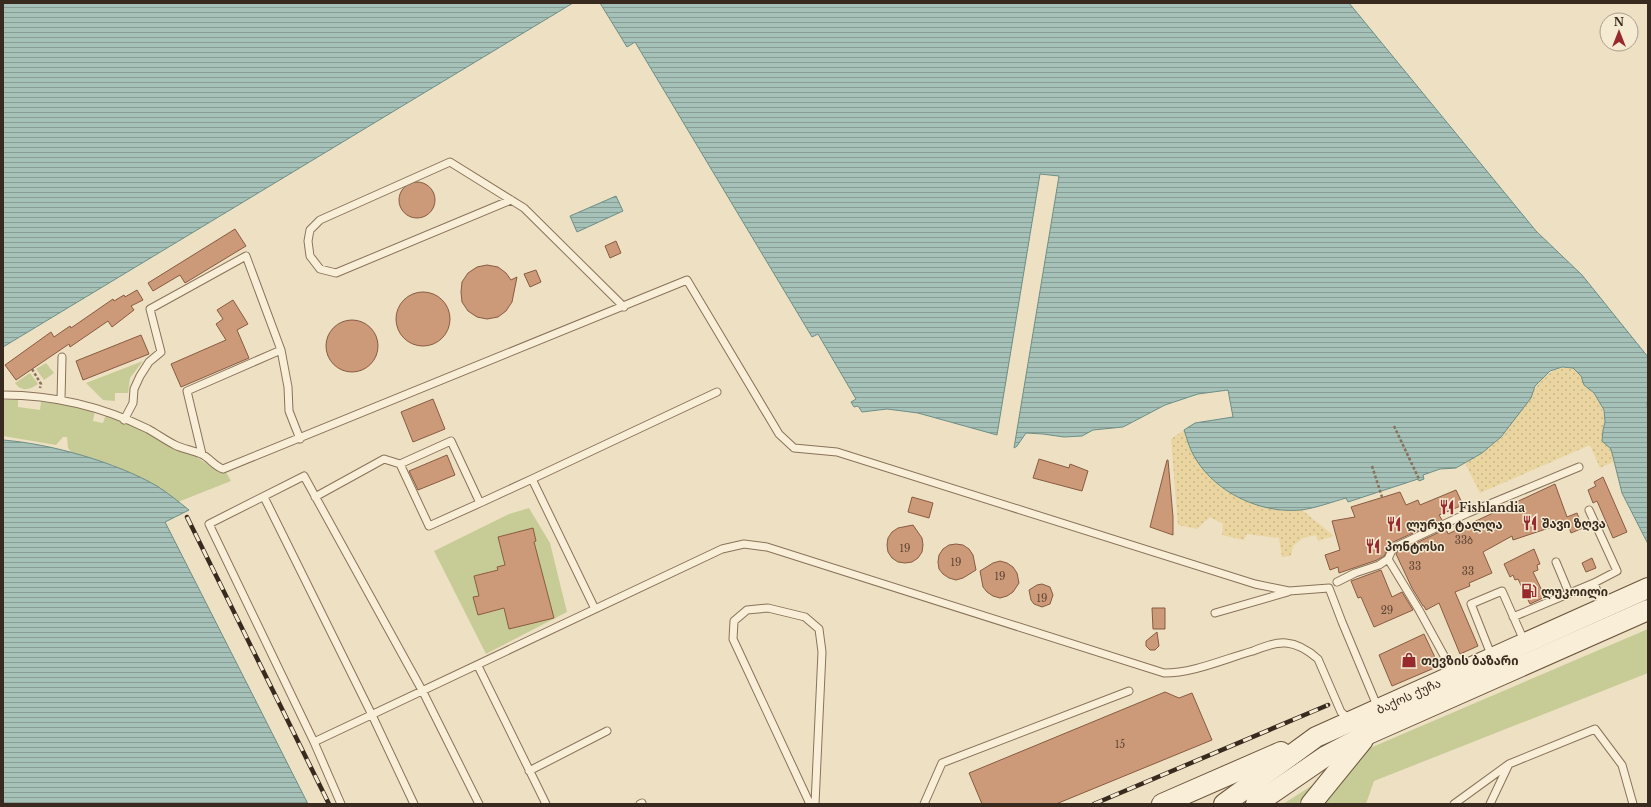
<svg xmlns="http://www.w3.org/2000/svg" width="1651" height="807" viewBox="0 0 1651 807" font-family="'Libre Baskerville','Noto Sans Georgian',serif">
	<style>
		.grass { fill: #c7cc97 }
		.sand { fill: url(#sand-dots) }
		.water { fill: url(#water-rules); stroke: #6c8f86 }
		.building { fill: #cc9a79; stroke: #885b40 }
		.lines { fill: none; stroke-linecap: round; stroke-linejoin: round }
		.service-casing { stroke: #88725a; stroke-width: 9 }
		.secondary-casing { stroke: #6a533d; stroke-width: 22 }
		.path { stroke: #88725a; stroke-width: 2.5; stroke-dasharray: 3 2; stroke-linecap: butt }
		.service { stroke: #f9eed7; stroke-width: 7 }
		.secondary { stroke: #f9eed7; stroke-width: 20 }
		.rail-casing { stroke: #382a1e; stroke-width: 4.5 }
		.rail { stroke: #f5ebd3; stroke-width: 3; stroke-dasharray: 9; stroke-linecap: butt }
		.labels { text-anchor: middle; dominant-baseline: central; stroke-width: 3; stroke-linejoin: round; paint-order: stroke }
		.number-label { font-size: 10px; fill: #5d4635 }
		.poi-label { font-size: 12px; font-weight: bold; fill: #382a1e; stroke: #f5ebd3; text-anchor: start }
		.street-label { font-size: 12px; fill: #382a1e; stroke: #f5ebd3 }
	</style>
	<defs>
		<pattern id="sand-dots" width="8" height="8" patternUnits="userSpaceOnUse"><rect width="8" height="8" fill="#ead5a1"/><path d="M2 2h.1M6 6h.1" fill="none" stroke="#c9b78a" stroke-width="1.8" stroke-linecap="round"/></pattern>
		<pattern id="water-rules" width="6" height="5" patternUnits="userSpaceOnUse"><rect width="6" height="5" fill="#a5c1b8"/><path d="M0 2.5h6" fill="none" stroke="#879d95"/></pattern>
	</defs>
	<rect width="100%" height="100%" fill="#eee0c3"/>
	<path class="grass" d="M143 361 130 378 128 393H115V401L103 400 86 383Z
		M46 363 54 373 44 380 36 369Z
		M30 373 38 384C30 390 21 392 15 383Z
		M3 400H18V407L40 410 41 402 75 405 95 410 93 421 103 423 106 414 186 450 213 468 226 472 231 481 178 502 158 487 113 465 73 454 68 448 67 437H63L56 445 3 436Z
		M529 508 550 543 567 612 486 654 434 551 509 514Z
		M1648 629V673L1374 781 1366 804H1323L1370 748Z
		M1316 783 1298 804H1283Z"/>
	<path class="sand" d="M1562 367 1573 368C1576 371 1580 374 1582 377 1583 380 1583 383 1586 386 1598 398 1608 412 1603 430L1611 449 1613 462 1600 468 1590 445 1480 493 1465 463 1482 453 1531 398C1536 383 1547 372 1562 367Z
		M1184 430 1194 456 1226 491 1251 503 1278 509 1302 510 1334 536 1318 541 1316 535 1303 538 1293 546 1291 556 1282 557 1279 538 1247 534 1244 540 1222 535 1223 524 1210 517 1197 529 1178 525 1171 439Z"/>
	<path class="water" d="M3 3H573L3 347Z
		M600 3H1349L1536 231 1582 275 1648 357V400L1647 403 1648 413V544L1622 493 1611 449 1602 441 1603 430 1605 422 1604 410 1594 393 1584 385 1581 376 1573 368 1562 367 1550 371 1535 386 1531 398 1501 437 1482 453 1456 468 1440 469 1423 475 1424 479 1419 481 1418 479 1348 502 1346 498C1332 502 1316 508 1301 510 1260 514 1214 492 1194 456 1189 448 1187 438 1184 430L1195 423 1233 417 1228 390 1198 394 1165 405 1123 427 1093 430 1082 436 1064 437 1043 434 1026 433 1017 446 1014 448 1059 176 1040 174 997 435 918 413 887 409 862 412 858 406 854 407 851 402 856 399 818 334 812 337 635 42 627 47Z
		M616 196 623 211 577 232 570 216Z
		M3 440C52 444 115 462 157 486 168 493 179 502 189 510L165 522 308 804H3Z"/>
	<path class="building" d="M399 200a18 18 0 1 1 36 0a18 18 0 1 1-36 0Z
		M235 229 246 246 185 283 180 275 153 291 148 283Z
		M616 241 621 253 610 258 605 246Z
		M487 265 498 267 506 273 511 280 517 277 512 302 506 311 498 317 487 319 477 317 468 311 462 302 461 292 462 282 468 273 477 267Z
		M536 270 541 282 530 287 524 274Z
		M137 290 143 300 131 306 134 310 112 327 108 321 70 347 69 344 16 380 5 365 51 332 54 337 70 326 71 328 113 299 114 301 124 295 125 297Z
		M396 319a27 27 0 1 1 54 0a27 27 0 1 1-54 0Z
		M233 300 248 324 237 330 249 358 181 387 171 364 226 340 216 324 223 319 217 310Z
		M326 346a26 26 0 1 1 52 0a26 26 0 1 1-52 0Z
		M141 335 149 354 83 380 76 361Z
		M433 399 445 429 413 442 401 412Z
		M447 455 455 475 418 490 409 471Z
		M1039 459 1069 468 1070 464 1088 471 1082 491 1033 478Z
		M1167 460H1168L1173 517V535L1150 527Z
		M1603 477 1627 532 1613 538 1597 501 1593 503 1588 490 1596 486 1594 482Z
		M1555 484 1567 517 1577 513 1583 528 1571 533 1567 522 1513 540 1512 536 1483 552 1492 573 1469 583 1470 586 1455 592 1478 646 1460 654 1439 603 1426 610 1424 606H1423L1412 588 1396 554 1397 552 1446 529 1448 534Z
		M1456 490 1463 505 1439 515 1442 520 1391 543 1384 556 1377 560 1339 573 1338 567 1330 570 1325 555 1340 550 1332 521 1355 517 1351 507 1400 492 1406 505 1418 500 1420 505Z
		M912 497 933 503 929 518 908 512Z
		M913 525 922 538 923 545 922 552 918 558 912 562 905 563 898 562 892 558 888 552 887 545 888 538 892 532 898 528Z
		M533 528 536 541 534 542 554 618 509 629 504 608 478 615 473 597 479 596 474 576 498 570 497 567 505 565 498 537Z
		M956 544 963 545 969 549 973 555 976 570 963 578 956 580 949 578 943 574 939 569 938 562 939 555 943 549 949 545Z
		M1534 549 1540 564 1537 565 1538 570 1533 572 1545 597 1530 604 1518 579 1515 580 1513 575 1510 577 1504 564Z
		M1592 558 1596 568 1586 572 1582 563Z
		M1000 561 1007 563 1013 567 1017 573 1019 583 1013 592 1007 596 1000 598 993 596 987 592 983 587 980 571 993 563Z
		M1381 570 1392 597 1402 592 1413 610 1374 627 1361 597 1358 598 1351 581Z
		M1042 584 1050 587 1053 595 1050 604 1042 607 1034 604 1031 600 1029 590 1037 585Z
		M1152 608H1165V629H1153Z
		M1157 632 1159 646 1155 650H1150L1146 646V641Z
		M1424 634 1439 666 1392 686 1379 655Z
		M1165 692 1179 698 1192 693 1212 740 1056 804H982L969 773Z"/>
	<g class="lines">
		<defs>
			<path id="service" d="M511 200 336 273 320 269 310 256 308 241 310 230 320 220 450 162 524 208 624 307
				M3 395C53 395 103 407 148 429 157 434 165 440 175 445 183 449 192 450 201 454 209 457 214 466 223 469L687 280 779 434 794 448 837 452 1255 584 1289 591 1329 588 1342 622 1378 708
				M61 400 62 357
				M124 420 133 403 134 389 140 376 149 362 161 352 150 309 246 256 281 350 288 387 289 411 300 439
				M202 454 187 391 281 350
				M532 479 717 392
				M264 497 372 715 414 804
				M315 497 384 459 400 464 451 441 480 503 429 526 400 464
				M480 503 532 479 595 609
				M1589 510 1617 571 1594 583
				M1388 559 1393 548 1468 513 1579 467
				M1556 562 1569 593
				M1337 582 1355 573 1379 565 1388 559 1419 610 1454 674
				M1215 613 1288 592
				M1513 617 1594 583 1599 596 1605 606
				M1492 657 1471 604 1502 591 1525 643
				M478 666 546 804
				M314 742 722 549 744 544 767 547 1164 673C1194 673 1224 659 1253 651 1263 647 1275 642 1286 643 1298 644 1309 651 1318 659L1341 712 1349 719
				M529 771 607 731
				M341 804 314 742 209 524 304 476 423 692 479 804
				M640 804 642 803
				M810 804 733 639 734 621 747 610 768 608 805 617 819 629 822 652 815 804
				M924 804 942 763 1129 691
				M1454 804 1509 764 1595 729 1622 765 1633 804
				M1490 804 1508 766"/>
			<g id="secondary">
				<path d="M1162 804 1281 752"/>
				<path id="s1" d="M1224 804 1316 737 1648 588"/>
				<path d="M1256 804 1326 756 1368 734 1648 610"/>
				<path d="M1311 804 1363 740"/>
			</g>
		</defs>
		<use href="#service" class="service-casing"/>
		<use href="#secondary" class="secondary-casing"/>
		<path class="path" d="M32 369 41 384 40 388
			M1394 426 1419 479
			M1372 466 1382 497"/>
		<use href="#service" class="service"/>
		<use href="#secondary" class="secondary"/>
		<defs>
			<path id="rail" d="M187 517 329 804
				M1094 804 1328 705"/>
		</defs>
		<use href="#rail" class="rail-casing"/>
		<use href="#rail" class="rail"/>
	</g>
	<defs>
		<symbol id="restaurant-bare" viewBox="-9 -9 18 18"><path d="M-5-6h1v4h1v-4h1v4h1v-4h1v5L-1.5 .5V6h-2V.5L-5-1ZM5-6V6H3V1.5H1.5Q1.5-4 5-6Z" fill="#972a2d" stroke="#f5ebd3" stroke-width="2.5" paint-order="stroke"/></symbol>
		<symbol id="fuel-bare" viewBox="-9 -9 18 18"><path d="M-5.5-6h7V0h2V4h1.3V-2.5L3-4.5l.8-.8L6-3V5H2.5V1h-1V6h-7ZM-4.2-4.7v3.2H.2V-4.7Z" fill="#972a2d" stroke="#f5ebd3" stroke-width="2.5" paint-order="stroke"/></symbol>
		<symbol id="shop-bare" viewBox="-9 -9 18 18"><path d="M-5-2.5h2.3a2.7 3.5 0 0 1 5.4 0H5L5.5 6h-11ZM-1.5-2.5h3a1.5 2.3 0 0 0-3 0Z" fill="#972a2d" stroke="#f5ebd3" stroke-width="2.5" paint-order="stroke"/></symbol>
	</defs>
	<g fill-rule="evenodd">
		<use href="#restaurant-bare" x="1436" y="496" width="22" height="22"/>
		<use href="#restaurant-bare" x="1519" y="512" width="22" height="22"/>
		<use href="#restaurant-bare" x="1383" y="513" width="22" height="22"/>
		<use href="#restaurant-bare" x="1362" y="535" width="22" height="22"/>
		<use href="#fuel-bare" x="1518" y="580" width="22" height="22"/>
		<use href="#shop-bare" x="1398" y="649" width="22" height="22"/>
	</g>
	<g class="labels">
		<g class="number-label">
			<text x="1464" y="540">33ბ</text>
			<text x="905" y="548">19</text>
			<text x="956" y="562">19</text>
			<text x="1415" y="566">33</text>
			<text x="1468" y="571">33</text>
			<text x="1000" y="576">19</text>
			<text x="1042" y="598">19</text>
			<text x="1387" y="610">29</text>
			<text x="1120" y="744">15</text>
		</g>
		<g class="poi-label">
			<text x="1459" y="507">Fishlandia</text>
			<text x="1542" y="523">შავი ზღვა</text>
			<text x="1406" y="524">ლურჯი ტალღა</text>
			<text x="1385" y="546">პონტოსი</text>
			<text x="1541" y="591">ლუკოილი</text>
			<text x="1421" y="660">თევზის ბაზარი</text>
		</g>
		<g class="street-label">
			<text stroke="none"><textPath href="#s1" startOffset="215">ბაქოს ქუჩა</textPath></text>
		</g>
	</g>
	<rect width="1651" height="807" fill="none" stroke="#382a1e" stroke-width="8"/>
	<g transform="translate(1619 32)"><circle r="19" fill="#f5ebd3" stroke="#a99e8b"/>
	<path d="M0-3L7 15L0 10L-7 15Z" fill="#972a2d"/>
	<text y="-6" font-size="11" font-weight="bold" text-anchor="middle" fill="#382a1e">N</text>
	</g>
</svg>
